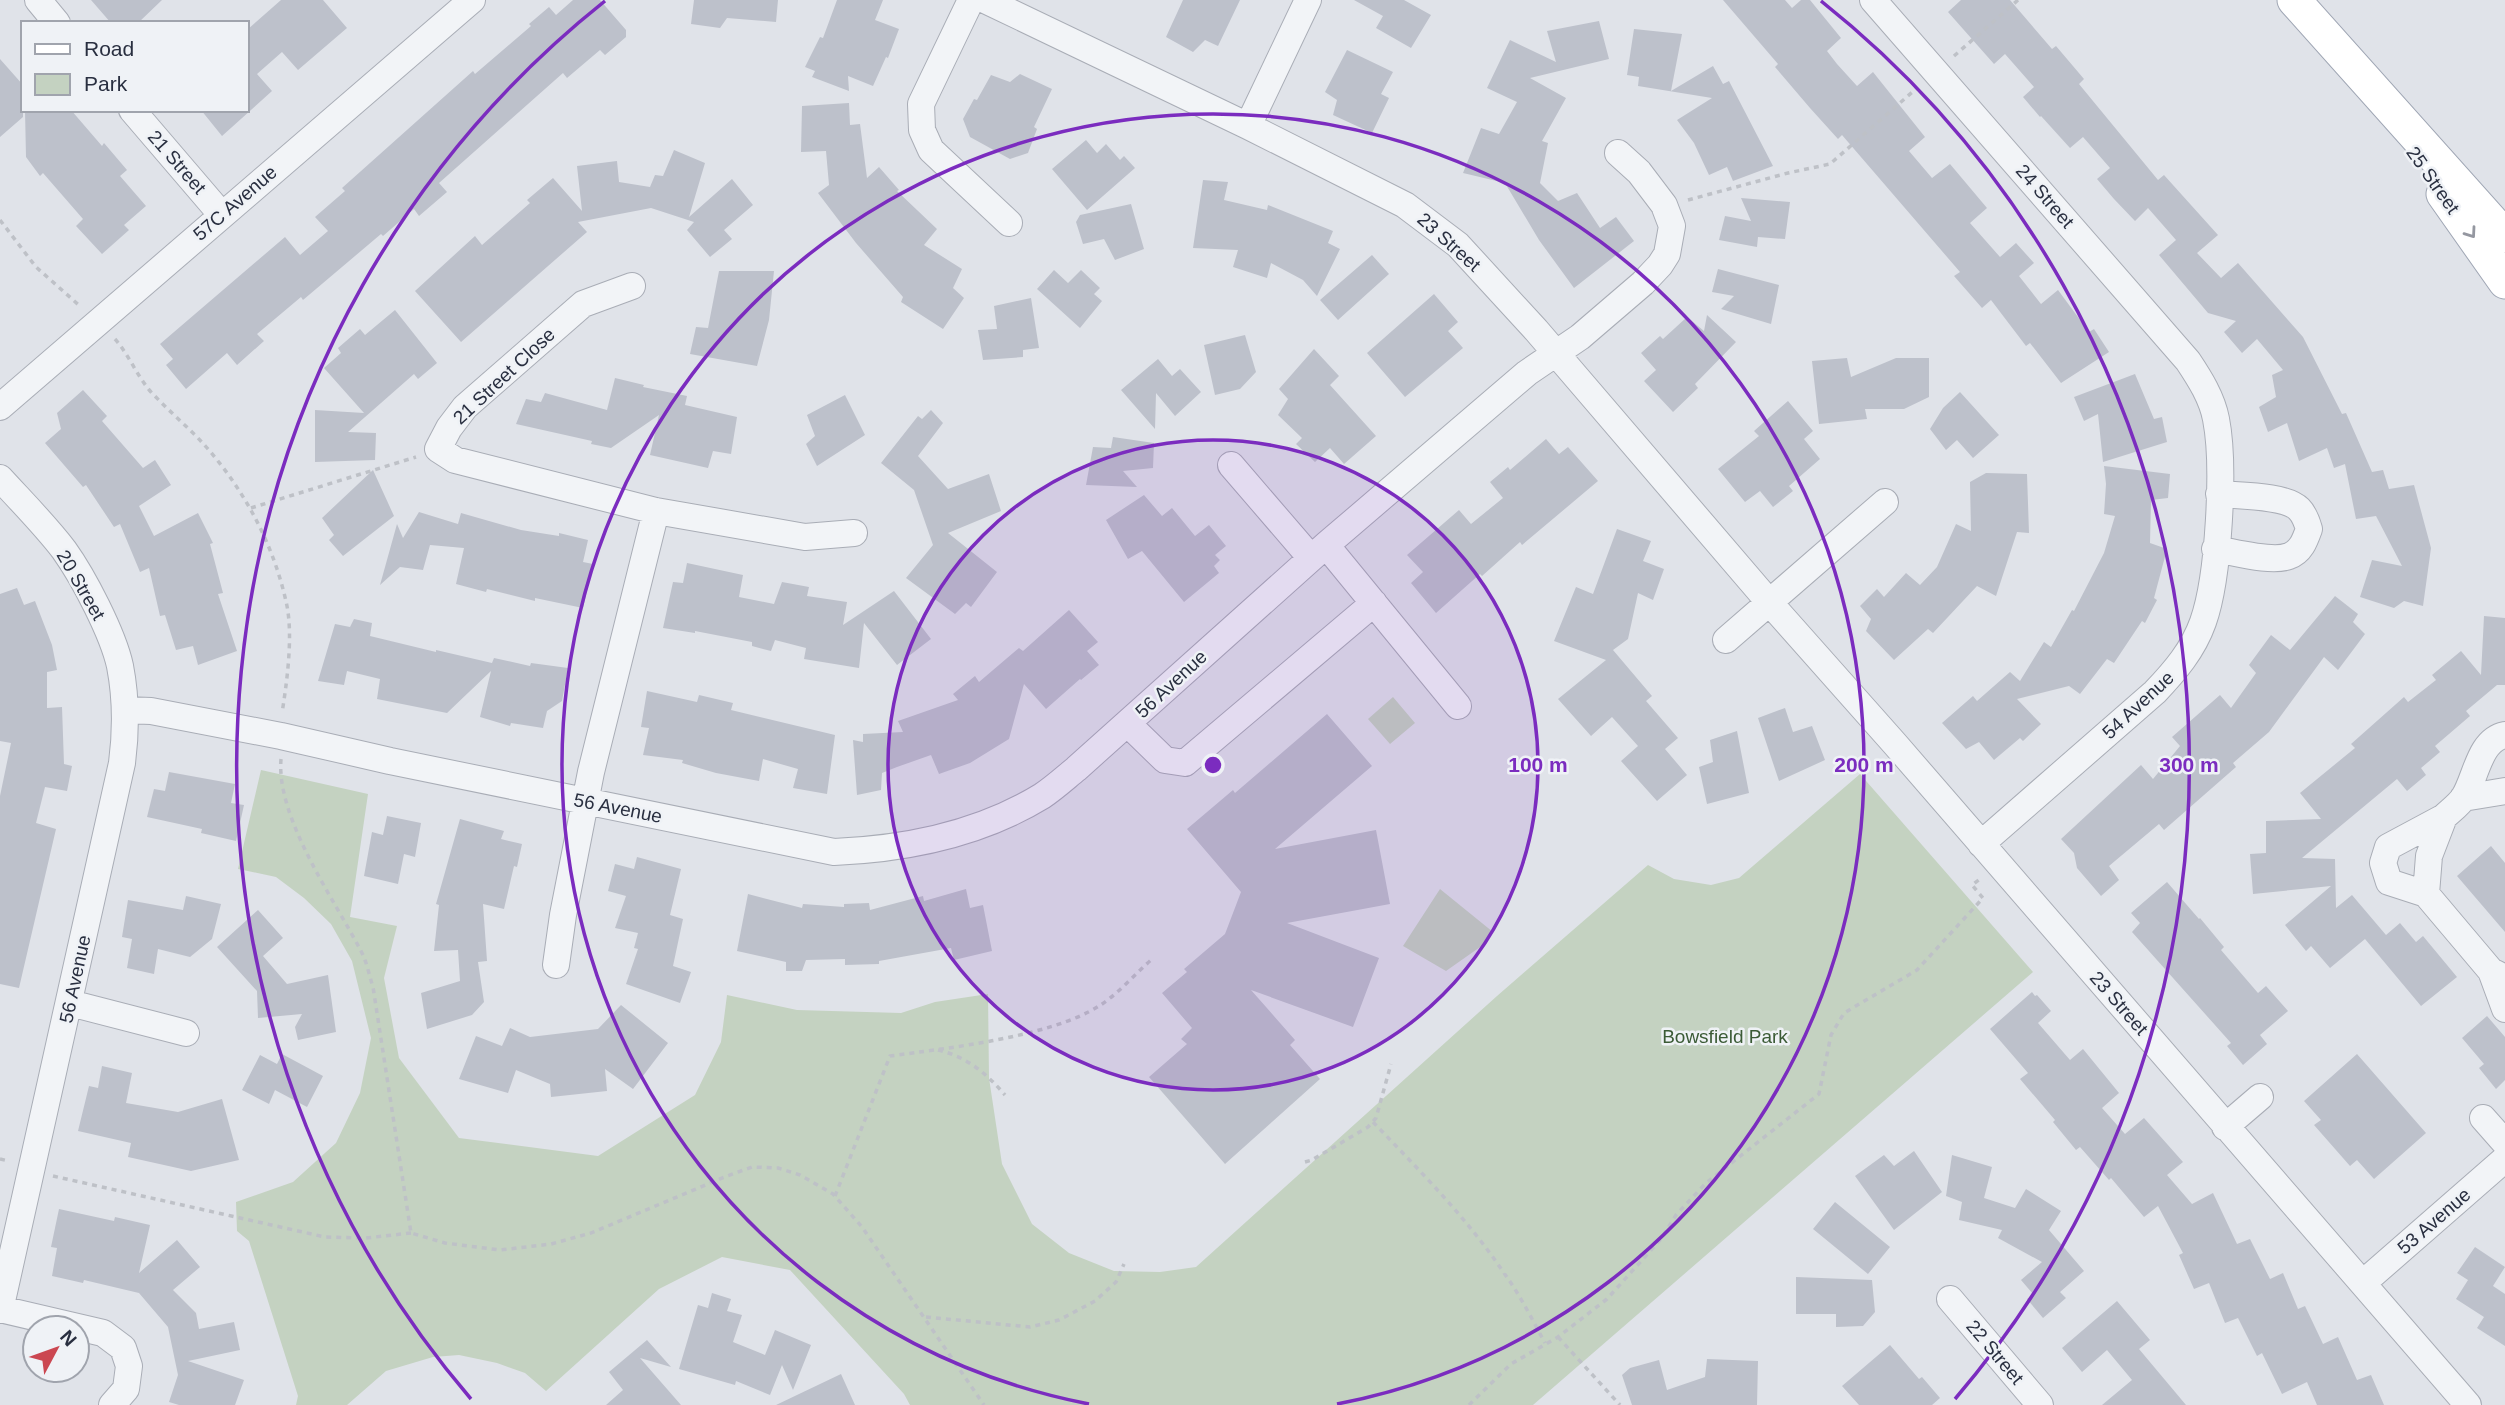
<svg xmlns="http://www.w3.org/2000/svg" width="2505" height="1405" viewBox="0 0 2505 1405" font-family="Helvetica,sans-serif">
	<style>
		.green { fill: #c4d2c1 }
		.building { fill: #bdc1cb }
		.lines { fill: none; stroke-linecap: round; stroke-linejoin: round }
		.minor-casing { stroke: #a9adb6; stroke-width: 28 }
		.major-casing { stroke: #9fa6b4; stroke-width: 35 }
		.path { stroke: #bec1c7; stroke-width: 3.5; stroke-dasharray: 5 5; stroke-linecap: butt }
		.minor { stroke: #f2f4f7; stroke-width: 26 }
		.major { stroke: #fff; stroke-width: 33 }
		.oneway { stroke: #9497a0 }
		.ring { fill: none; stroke: #7b2cbf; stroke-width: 3.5 }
		.labels { text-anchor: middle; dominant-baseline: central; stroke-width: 5; stroke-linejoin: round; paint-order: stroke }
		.street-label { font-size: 19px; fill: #292f40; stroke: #eff2f6 }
		.park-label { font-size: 19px; fill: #3b5b36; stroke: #eff2f6 }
		.centre { fill: #7b2cbf; stroke: #eff2f6; stroke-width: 3.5 }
		.ring-label { font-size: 21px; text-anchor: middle; font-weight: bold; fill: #7b2cbf; stroke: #eff2f6; stroke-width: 5; stroke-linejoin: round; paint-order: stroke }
	</style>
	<rect width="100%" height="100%" fill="#e0e3e9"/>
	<path class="green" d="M1393 697 1415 723 1390 744 1368 719Z
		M261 770 368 794 350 917 397 926 384 978 399 1058 459 1138 598 1156 695 1095 721 1042 727 995 797 1010 901 1013 935 1002 988 994 989 1078 1002 1164 1032 1224 1069 1253 1114 1271 1160 1272 1196 1267 1497 996 1648 865 1674 879 1711 885 1739 878 1860 774 2033 972 1533 1405H910L904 1394 790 1270 722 1257 659 1289 546 1391 525 1373 497 1363 459 1355 433 1357 386 1371 347 1405H296L298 1396 249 1241 237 1231 236 1202 293 1182 336 1143 360 1093 371 1038 352 961 331 924 304 898 276 877 238 869Z
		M1440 889 1493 932 1483 945 1446 971 1403 946Z"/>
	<path class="building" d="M91 0H162L138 23H111Z
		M281 0H323L347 28 298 70 282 52 257 74 272 91 222 136 201 110H247V30Z
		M573 0H600L626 30V37L605 55 600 50 567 78 563 73 439 183 447 192 419 216 414 209 383 236 381 234 303 300 301 297 257 334 264 341 237 365 227 353 186 389 166 365 173 359 160 344 285 237 300 255 328 231 315 217 345 191 342 188 473 71 475 74 531 26 529 24 549 7 556 15Z
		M694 0H778L776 22 727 18 720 28 691 24Z
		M837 0H883L875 20 899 29 888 58 886 57 873 86 848 76 849 91 812 77 815 71 805 67 820 37 823 38Z
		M1183 0H1240L1218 46 1205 40 1193 52 1166 37Z
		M1354 0H1404L1431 15 1411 48 1376 28 1383 16Z
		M1723 0H1785L1792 8 1801 0H1810L1841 38 1827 51 1837 64 1857 86 1873 72 1925 137 1909 151 1932 178 1950 164 1987 208 1970 223 2000 257 2016 243 2034 263 2019 276 2041 304 2058 290 2089 332 2094 329 2109 352 2061 383 2030 343 2026 346 1991 300 1982 308 1954 276 1960 272 1842 135 1838 139 1810 108 1775 67 1778 64Z
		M1961 0H2010L2052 49 2056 46 2084 79 2079 84 2158 180 2164 175 2218 235 2197 253 2221 278 2238 263 2303 337 2342 414 2346 413 2372 472 2383 470 2389 489 2414 485 2431 548 2423 606 2404 601 2394 608 2360 597 2372 560 2402 566 2376 516 2356 519 2345 464 2334 468 2327 448 2299 461 2287 423 2268 432 2259 407 2276 397 2272 375 2283 370 2257 339 2242 353 2224 332 2236 321 2208 313 2159 255 2176 240 2148 208 2135 221 2114 199 2097 179 2110 168 2083 137 2070 148 2041 116 2040 117 2023 97 2034 87 2005 54 1994 64 1948 12Z
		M1599 21 1609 59 1530 78 1566 98 1542 141 1548 143 1540 183 1558 201 1577 193 1600 228 1616 217 1634 241 1574 288 1539 240 1505 183 1463 173 1481 128 1499 134 1517 102 1487 88 1510 40 1556 62 1547 31Z
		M1634 29 1682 34 1671 91 1713 66 1723 84 1729 81 1773 166 1733 181 1727 167 1709 175 1694 143 1677 120 1712 98 1638 86 1639 77 1627 75Z
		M1347 50 1393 72 1381 94 1389 98 1372 133 1333 115 1337 100 1325 92Z
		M0 59 23 85V117L0 137Z
		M1020 74 1052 89 1034 127 1037 129 1028 153 1010 159 970 137 963 119 974 99 977 100 991 75 1010 82Z
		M849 103 850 125 860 124 867 178 879 167 899 190 897 191 937 229 924 245 962 269 953 288 964 298 943 329 901 302 903 297 856 243 818 193 829 185 826 151 801 152 802 106Z
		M25 110H71L102 146 104 143 127 170 120 176 146 206 124 225 129 230 102 254 76 226 83 219 43 173 40 176 26 157Z
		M1086 140 1097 153 1106 144 1120 160 1124 156 1135 168 1087 210 1052 169Z
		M674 150 705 163 689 217 732 179 753 205 724 230 732 239 710 257 687 230 694 222 651 208 578 222 587 232 461 342 415 291 475 236 482 245 530 203 527 200 553 178 582 211 577 166 617 161 619 182 650 187 655 175 663 176Z
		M1203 180 1228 182 1224 200 1267 210 1268 205 1333 231 1328 243 1340 249 1317 296 1303 280 1271 263 1267 278 1233 267 1238 250 1193 248Z
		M1741 198 1790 202 1785 239 1758 237 1757 247 1719 240 1725 216 1751 221Z
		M1131 204 1144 249 1115 260 1104 239 1083 244 1076 222 1080 215Z
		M1372 255 1389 274 1338 320 1320 300Z
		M1718 269 1779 285 1771 324 1721 309 1734 296 1712 292Z
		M1054 270 1068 283 1081 270 1100 288 1094 294 1102 301 1080 328 1037 289Z
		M719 271H774L769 320 757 366 690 354 696 327 708 328Z
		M1434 294 1458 322 1448 331 1463 348 1405 397 1367 353Z
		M1031 298 1039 348 1023 350V357L983 360 978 330 997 329 994 306Z
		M395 310 437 363 418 379 414 374 348 432 376 433 375 460 315 462V410L364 413 324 368 341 353 338 348 360 329 365 335Z
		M1707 315 1736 342 1695 384 1698 388 1673 412 1644 381 1656 370 1641 353 1660 336 1663 339 1687 317 1704 331Z
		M1245 335 1256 372 1240 389 1215 395 1204 345Z
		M1314 349 1339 376 1330 385 1376 436 1344 464 1330 448 1315 462 1296 444 1302 438 1278 415 1288 399 1279 389Z
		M1847 358 1851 377 1896 358H1929V397L1904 409H1865L1867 419 1819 424 1812 361Z
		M1158 359 1172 376 1180 369 1201 392 1175 416 1156 393 1155 429 1121 390Z
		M2135 374 2154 419 2162 417 2167 442 2103 462 2098 414 2084 421 2074 397Z
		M615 378 644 385 643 387 687 396 685 405 737 417 731 454 713 451 708 468 650 455 659 415 611 448 591 444 592 441 516 424 526 399 541 402 545 393 607 410Z
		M83 390 107 416 102 421 143 468 155 460 171 485 139 506 154 536 198 513 213 543 210 544 223 593 218 594 237 651 198 665 193 646 176 650 165 615 160 616 149 568 140 572 120 524 114 527 86 485 83 487 45 443 61 429 57 413Z
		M1960 392 1999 435 1973 458 1957 440 1946 450 1930 429 1943 408Z
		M845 395 865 435 817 466 806 444 815 436 807 415Z
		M1788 401 1813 431 1804 439 1820 459 1789 486 1793 491 1773 507 1760 491 1745 502 1718 469 1759 436 1754 431Z
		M931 410 943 423 918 456 948 489 989 474 1001 511 948 533 997 572 971 607 966 603 955 614 906 578 933 545 914 490 881 463 918 416 922 419Z
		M1113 437 1154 443 1153 468 1123 471 1137 487 1086 485 1093 447 1111 448Z
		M1546 439 1559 454 1568 447 1598 481 1522 545 1520 542 1482 576 1480 574 1436 613 1411 583 1423 572 1407 555 1459 510 1471 524 1503 498 1490 482 1508 467 1510 470Z
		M2104 466 2170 474 2168 498 2151 500 2150 543 2167 549 2154 598 2157 600 2145 623 2142 621 2114 663 2107 659 2080 694 2069 686 2017 699 2041 724 2023 741 2020 738 1994 760 1979 742 1966 749 1942 723 1973 696 1977 701 2010 672 2020 681 2044 642 2051 647 2072 610 2074 611 2104 553 2115 516 2104 514 2106 484Z
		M373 470 394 516 343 556 329 540 334 535 322 518Z
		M1986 473 2027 474 2029 533 2017 532 1996 596 1977 586 1933 633 1928 629 1894 660 1866 631 1871 619 1860 606 1877 589 1884 597 1906 573 1920 585 1937 567 1956 524 1971 531 1970 482Z
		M1144 495 1162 516 1172 508 1195 536 1209 525 1226 546 1215 555 1220 560 1214 566 1219 573 1184 602 1142 551 1128 559 1106 520Z
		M419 512 458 524 461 513 521 530 559 536V533L588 540 583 562 593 564 583 608 535 598V601L487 589 486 592 456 584 464 548 430 545 423 570 400 567 380 585 397 524 403 538Z
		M1617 529 1651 541 1643 561 1664 569 1653 600 1638 593 1628 639 1613 650 1652 696 1646 701 1678 738 1665 749 1687 775 1657 801 1621 761 1638 746 1612 717 1591 736 1558 699 1606 660 1554 641 1576 587 1593 594Z
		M687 563 743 575 739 597 774 604 782 582 809 587 807 596 847 602 843 625 894 591 931 639 897 665 864 623 859 668 804 659 806 648 775 640 771 651 752 646V642L695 631V633L663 628 673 582 683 583Z
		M17 588 24 605 35 601 52 645 57 670 47 672V708L62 707 64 764 72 766 67 791 45 787 36 823 56 829 19 988 0 984V796L11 743 0 741V594Z
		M2335 596 2358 614 2353 622 2365 634 2338 670 2324 657 2269 732 2233 763 2236 767 2164 830 2159 824 2109 866 2119 880 2101 896 2077 868 2074 853 2061 839 2141 765 2153 779 2180 746 2172 737 2220 695 2231 708 2256 673 2249 665 2271 635 2290 650Z
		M1069 610 1098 642 1087 651 1099 665 1081 680 1080 679 1046 709 1024 684 1009 739 970 763 939 774 931 755 897 767 882 773 881 790 857 795 853 740 863 742V734L903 732 898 721 958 700 953 694 975 676 979 682 1019 648 1023 651Z
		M2484 616 2505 618V685H2497L2466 711 2470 716 2435 746 2440 752 2421 768 2426 775 2407 791 2397 779 2302 858 2335 859 2336 908 2352 895 2386 935 2400 923 2416 942 2423 936 2457 977 2421 1006 2365 939 2330 968 2311 946 2306 951 2285 925 2331 886 2253 894 2250 854 2266 853V821L2321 819 2300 793 2355 748 2351 744 2404 697 2408 702 2436 680 2432 675 2461 651 2481 675Z
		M354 619 372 623 370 636 436 652V650L492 663 494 658 530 666 531 663 568 668 562 701 547 711 543 728 511 723 510 726 480 717 491 671 447 713 377 699 380 679 347 671 344 685 318 681 335 624 350 627Z
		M647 691 697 702 699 695 733 703 731 710 835 735 827 794 793 788 798 769 763 759 759 781 716 773 682 763 683 760 643 755 649 728 641 727Z
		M1785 708 1793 732 1812 726 1825 760 1779 781 1758 718Z
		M1327 714 1372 766 1275 849 1376 830 1390 904 1287 923 1379 958 1353 1027 1251 990 1295 1040 1290 1045 1320 1079 1225 1164 1149 1077 1187 1044 1181 1039 1192 1028 1162 993 1187 972 1184 969 1225 934 1241 892 1187 829 1233 790 1235 793Z
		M1737 731 1749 793 1707 804 1699 767 1713 762 1710 740Z
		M169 772 235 784 231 803 244 805 236 841 201 833 202 829 147 817 154 789 165 791Z
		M387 816 421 823 415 857 404 854 398 884 364 876 372 832 383 835Z
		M460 819 504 831 501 839 522 844 517 867 514 866 504 909 483 904 487 961 478 962 484 1002 472 1015 427 1029 421 993 460 981 458 950 434 951 439 905 436 904Z
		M2491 846 2505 863V932L2457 876Z
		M637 857 681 869 670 915 683 919 673 966 691 972 680 1003 626 984 638 949 634 948 638 933 615 928 626 896 608 891 615 864 634 869Z
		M2167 882 2199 919 2200 918 2224 947 2221 950 2258 993 2266 986 2288 1011 2260 1035 2267 1044 2243 1065 2227 1046 2231 1043 2132 932 2140 923 2131 913Z
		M966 889 970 908 983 905 992 951 954 960 951 948 879 961V964L845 965V959L806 960 802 971H786V962L737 951 748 894 802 908 803 904 844 907V904L869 903 870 910 923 896 924 901Z
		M186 896 221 904 212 939 190 957 158 949 154 974 127 968 132 939 122 937 128 900 183 910Z
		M258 910 283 938 263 956 287 984 328 975 336 1032 298 1040 295 1027 302 1014 258 1018 257 991 217 947Z
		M2032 992 2035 996 2037 995 2051 1011 2038 1023 2070 1060 2083 1049 2119 1093 2102 1108 2125 1134 2144 1118 2183 1162 2167 1175 2192 1204 2213 1193 2237 1244 2250 1239 2270 1279 2283 1273 2298 1309 2305 1306 2323 1344 2338 1337 2357 1380 2371 1375 2384 1405H2317L2307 1382 2282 1394 2262 1353 2257 1356 2238 1318 2225 1323 2209 1283 2194 1289 2179 1255 2183 1253 2158 1206 2144 1217 2111 1178 2109 1180 2080 1147 2076 1150 2053 1122 2055 1120 2020 1079 2028 1073 1990 1029Z
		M621 1005 668 1043 633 1089 605 1069 607 1091 551 1097 550 1084 516 1070 508 1093 459 1079 476 1036 502 1046 510 1028 530 1037 598 1029Z
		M2487 1016 2505 1037V1080L2496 1089 2479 1068 2484 1064 2462 1038Z
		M282 1054 323 1076 307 1107 275 1090 269 1104 242 1090 260 1055 277 1064Z
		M2357 1054 2426 1133 2374 1179 2357 1160 2350 1166 2314 1125 2321 1120 2304 1101Z
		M102 1066 132 1073 126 1103 178 1112 222 1099 239 1160 191 1171 128 1157 131 1143 78 1131 89 1086 98 1088Z
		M1914 1151 1942 1192 1894 1230 1855 1176 1884 1155 1894 1166Z
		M1952 1155 1992 1167 1984 1198 2015 1208 2026 1189 2061 1211 2049 1230 2084 1271 2060 1292 2066 1298 2043 1318 2027 1299 2033 1294 2021 1280 2042 1262 1998 1238 2002 1230 1959 1220 1962 1202 1946 1196Z
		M1835 1202 1890 1247 1868 1274 1813 1229Z
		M59 1209 114 1221 115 1217 150 1225 139 1273 177 1240 200 1267 173 1290 196 1313 199 1329 234 1322 240 1350 188 1361 244 1380 235 1405H179L169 1402 178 1375 168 1327 139 1293 84 1280 83 1283 52 1276 57 1248 51 1247Z
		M2475 1247 2505 1267 2493 1286 2505 1294V1346L2477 1328 2484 1317 2456 1299 2468 1280 2457 1273Z
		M1796 1277 1872 1280 1875 1312 1863 1326 1836 1327V1314H1796Z
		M712 1293 731 1299 727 1311 742 1315 733 1342 765 1355 775 1330 811 1345 793 1390 782 1365 770 1395 736 1381 735 1385 679 1369 698 1305 708 1308Z
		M2117 1301 2150 1340 2139 1349 2186 1405H2102L2132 1380 2107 1350 2082 1372 2062 1348Z
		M647 1340 671 1367 640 1358 681 1405H606L623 1390 609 1372Z
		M1890 1345 1919 1379 1922 1377 1940 1398 1932 1405H1859L1842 1386Z
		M1707 1359 1758 1361 1757 1405H1632L1622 1375 1630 1368 1659 1360 1667 1390 1705 1377Z
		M841 1374 855 1405H776Z"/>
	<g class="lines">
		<defs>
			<path id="minor" d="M38 0 57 23
				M971 0 921 104 922 130 931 150 1009 223
				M985 0 1248 126 1405 205 1458 245 1536 330 1769 602 1895 744 2468 1405
				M1873 0 2188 361C2200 379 2212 398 2216 419 2225 465 2219 577 2203 622 2193 650 2175 671 2155 692L1981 844
				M132 110 221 214
				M1248 126 1308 0
				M632 286 583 304 465 407 449 428 438 449 455 460 656 511 805 537 854 533
				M0 407 472 0
				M1231 465 1311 558
				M0 478C21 501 45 525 64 550 84 578 113 634 120 666 126 697 126 732 122 763L0 1310
				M1326 545 1458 706
				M2215 549C2234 552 2272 563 2289 556 2301 552 2305 540 2309 529 2307 522 2304 514 2299 509 2285 495 2239 496 2219 494
				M1726 640 1885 502
				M125 710 151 711 281 736 390 761 834 852C905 849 980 834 1042 796 1054 788 1065 778 1076 769L1326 545 1527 373 1580 337 1643 283 1660 265 1667 254 1672 226 1664 205 1639 172 1618 153
				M1128 724 1165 760 1185 763 1374 603
				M2463 798 2505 791
				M2444 817C2450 811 2459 805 2464 797 2476 778 2479 740 2505 735
				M2426 894 2429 856 2444 817 2388 847 2383 863 2389 882 2426 894 2491 971 2505 978
				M556 965 563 915 591 772 656 511
				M2491 971 2505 1009
				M70 1003 186 1033
				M2483 1118 2505 1143
				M2225 1127 2260 1097
				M2363 1283 2505 1159
				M1950 1299 2040 1405
				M0 1309 103 1333 123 1348 129 1366 126 1389 112 1405"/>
			<path id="major" d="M2294 0 2505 236
				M2443 194 2505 282"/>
		</defs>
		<use href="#minor" class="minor-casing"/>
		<use href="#major" class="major-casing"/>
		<path class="path" d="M1954 56 2018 0
			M1688 200 1788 173 1830 164 1917 88
			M0 220 36 267 81 307
			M115 339C129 355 137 376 151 392 166 408 182 422 197 437 241 483 274 543 287 606 293 637 287 682 282 713
			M251 508 416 457
			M281 759C276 818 334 899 361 951 367 962 369 975 373 987L411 1233 445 1243 500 1250 551 1244 591 1233 727 1176 752 1167 778 1168 800 1175 833 1194 862 1227 984 1405
			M938 1050C967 1057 986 1073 1005 1095
			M1373 1122C1419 1170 1467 1218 1504 1273 1520 1295 1532 1319 1545 1343
			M0 1159 9 1161
			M1305 1162 1312 1160 1368 1127 1376 1118 1391 1064
			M53 1176 325 1237 366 1238 411 1233
			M835 1196 890 1056C948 1048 1050 1037 1099 1006 1118 994 1134 975 1151 960
			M926 1317 1030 1327 1059 1320 1095 1301 1116 1282 1124 1264
			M1558 1337 1620 1405
			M1469 1405 1511 1364 1558 1337 1607 1299 1661 1239 1676 1215 1706 1183 1819 1094 1831 1035 1844 1013 1917 970 1983 898 1972 885 1980 879"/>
		<use href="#minor" class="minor"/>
		<use href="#major" class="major"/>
	</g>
	<defs><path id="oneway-chevron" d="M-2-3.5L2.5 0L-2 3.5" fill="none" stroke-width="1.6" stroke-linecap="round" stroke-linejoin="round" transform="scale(1.75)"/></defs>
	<use class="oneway" href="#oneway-chevron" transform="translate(2471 233) rotate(55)"/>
	<circle cx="1213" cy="765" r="325" fill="#7b2cbf" fill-opacity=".12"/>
	<g class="ring">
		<circle cx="1213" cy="765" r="325"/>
		<path d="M1089 1404A651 651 0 1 1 1337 1404"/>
		<path d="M471 1399A976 976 0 0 1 605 1M1821 1A976 976 0 0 1 1955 1399"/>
	</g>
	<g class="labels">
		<g class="street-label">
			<text transform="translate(177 162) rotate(49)">21 Street</text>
			<text transform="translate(2433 180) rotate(55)">25 Street</text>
			<text transform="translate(2045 196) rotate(49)">24 Street</text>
			<text transform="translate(235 203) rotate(-41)">57C Avenue</text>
			<text transform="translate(1449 242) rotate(42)">23 Street</text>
			<text transform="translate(504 376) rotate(-43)">21 Street Close</text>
			<text transform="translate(81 585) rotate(60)">20 Street</text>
			<text transform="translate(1171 684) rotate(-43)">56 Avenue</text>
			<text transform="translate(2138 705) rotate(-43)">54 Avenue</text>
			<text transform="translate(618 808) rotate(11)">56 Avenue</text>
			<text transform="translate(75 979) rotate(-78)">56 Avenue</text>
			<text transform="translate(2119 1003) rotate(49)">23 Street</text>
			<text transform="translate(2434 1221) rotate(-41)">53 Avenue</text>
			<text transform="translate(1995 1352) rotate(50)">22 Street</text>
		</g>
		<g class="park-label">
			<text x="1725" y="1036">Bowsfield Park</text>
		</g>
	</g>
	<circle cx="1213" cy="765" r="10" class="centre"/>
	<g class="ring-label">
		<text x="1538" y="772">100 m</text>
		<text x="1864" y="772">200 m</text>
		<text x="2189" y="772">300 m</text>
	</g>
	<rect x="21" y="21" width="228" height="91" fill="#eff2f6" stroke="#a0a4ad" stroke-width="2"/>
	<rect x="35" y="44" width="35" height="10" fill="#ffffff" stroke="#a0a4ad" stroke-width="2"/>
	<text x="84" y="56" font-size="21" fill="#292f40">Road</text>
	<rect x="35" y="74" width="35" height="21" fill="#c4d2c1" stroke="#a0a4ad" stroke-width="2"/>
	<text x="84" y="91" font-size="21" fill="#292f40">Park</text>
	<g transform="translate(56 1349) rotate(49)"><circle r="33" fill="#eff2f6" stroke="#a0a4ad" stroke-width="2"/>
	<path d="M0-5L12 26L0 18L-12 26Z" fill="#cb4751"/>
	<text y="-10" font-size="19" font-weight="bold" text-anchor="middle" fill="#292f40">N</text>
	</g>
</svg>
